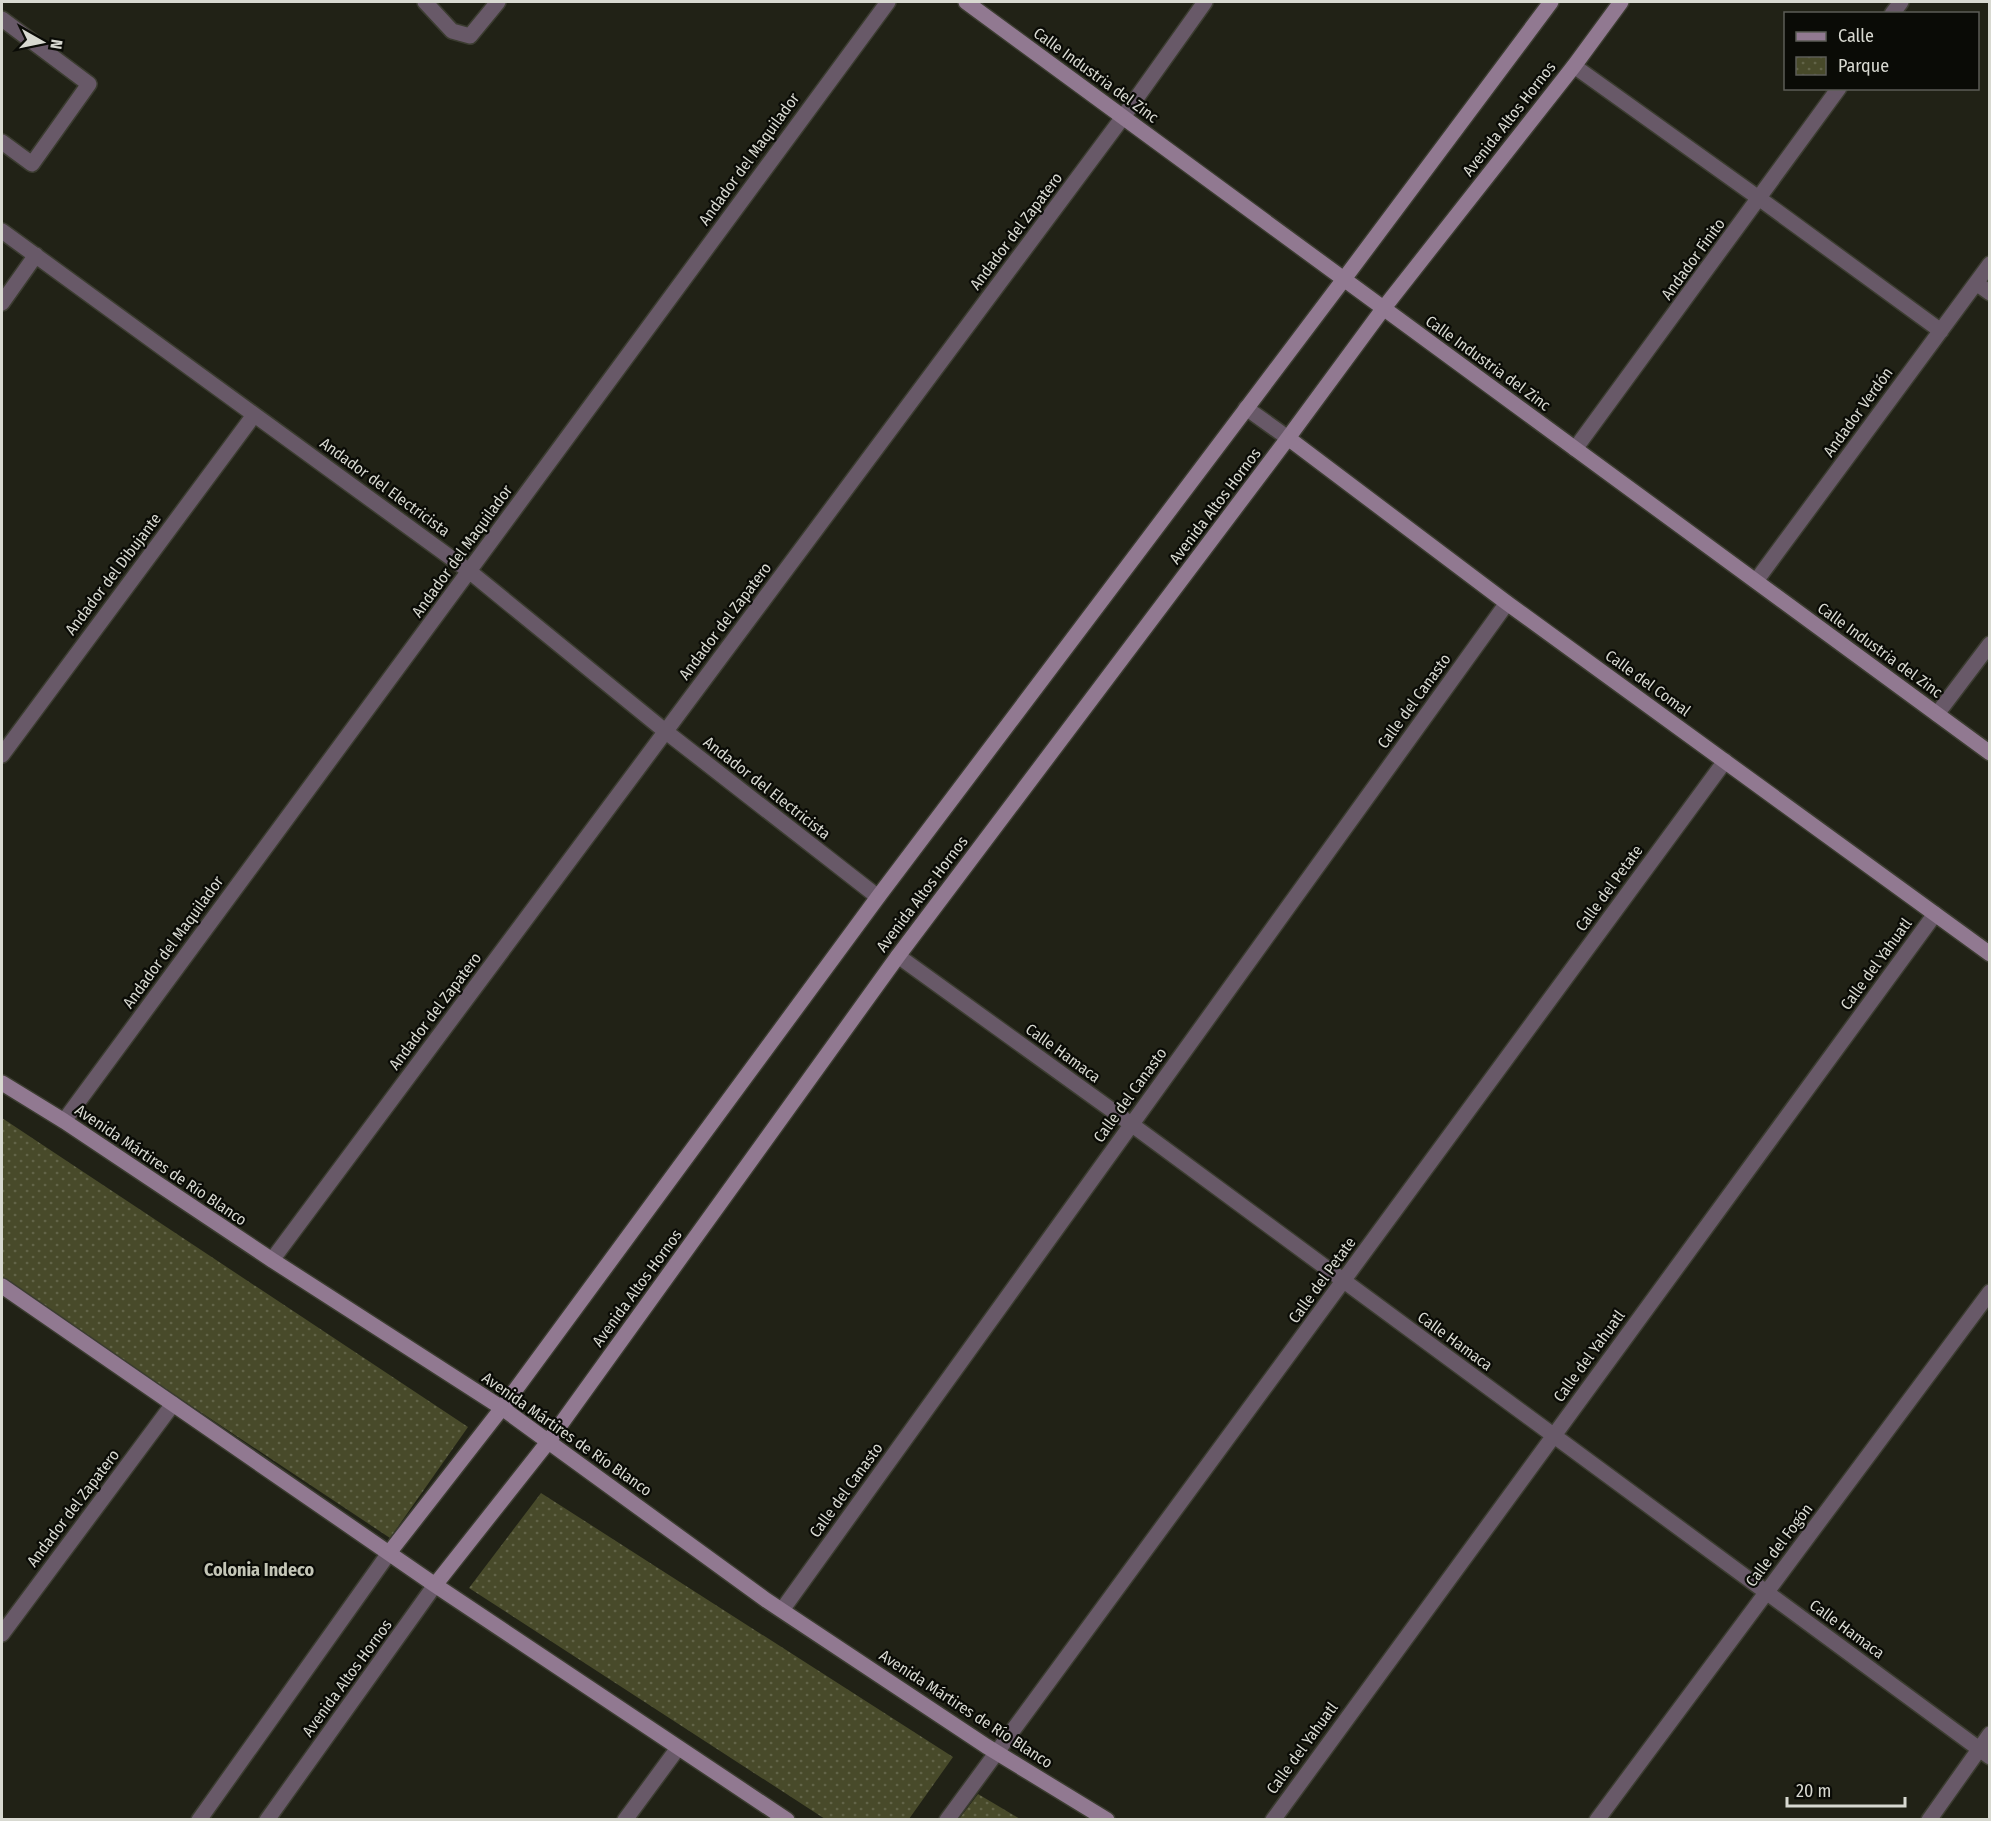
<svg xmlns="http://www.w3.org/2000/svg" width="1991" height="1821" viewBox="0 0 1991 1821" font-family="'Fira Sans Condensed',sans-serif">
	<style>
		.park { fill: url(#park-dots) }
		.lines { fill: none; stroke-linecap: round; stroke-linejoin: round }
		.lane-casing { stroke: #3b3c30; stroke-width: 18 }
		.street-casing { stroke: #3b3c30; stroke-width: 18 }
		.secondary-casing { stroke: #3b3c30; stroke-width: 18 }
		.lane { stroke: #685968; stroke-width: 15 }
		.street { stroke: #685968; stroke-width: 15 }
		.secondary { stroke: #917991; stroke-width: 15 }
		.labels { text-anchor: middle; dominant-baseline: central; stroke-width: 4.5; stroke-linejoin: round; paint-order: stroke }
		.street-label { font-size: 16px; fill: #d8d9d1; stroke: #0a0b06 }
		.neighbourhood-label { font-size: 18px; font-weight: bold; fill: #c4c6b7; stroke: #0a0b06 }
	</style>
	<defs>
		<pattern id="park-dots" width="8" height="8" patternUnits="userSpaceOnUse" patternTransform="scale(1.5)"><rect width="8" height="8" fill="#484a2a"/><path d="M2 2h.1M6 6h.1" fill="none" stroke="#626448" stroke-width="1.8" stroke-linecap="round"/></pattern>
	</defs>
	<rect width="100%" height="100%" fill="#212216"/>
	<path class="park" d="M2 1118 468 1427 390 1538 2 1280Z
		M541 1493 953 1757 909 1819H825L469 1588Z
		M978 1794 1020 1819H959Z"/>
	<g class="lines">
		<defs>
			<path id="lane" d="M425 2 452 31 470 36 498 2
				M2 19 89 84 32 164 2 142"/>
			<path id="street" d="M1892 14 1901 2
				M1574 66 1760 199 1941 331
				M2 231 469 571 665 731 878 897
				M1976 283 1990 293
				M2 303 36 255
				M1246 408 1288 438
				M1575 449 1839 88
				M1756 581 1990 264
				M1937 714 1990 644
				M2 755 254 415
				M898 956 1131 1124 1990 1757
				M64 1121 888 2
				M272 1260 1123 117 1205 2
				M782 1610 1507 603
				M2 1634 173 1404
				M199 1820 389 1553
				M267 1820 435 1585
				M625 1820 678 1748
				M947 1820 1725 761
				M1273 1820 1935 914
				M1597 1820 1990 1292
				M1929 1820 1990 1734"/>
			<path id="secondary" d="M966 2 1990 753
				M1288 438 1507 603 1990 954
				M2 1083 64 1121 272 1260 502 1408 766 1600 986 1746 1107 1820
				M2 1286 435 1585 787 1820
				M389 1553 502 1408 878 897 1344 279 1551 2
				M435 1585 548 1442 898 956 1288 438 1383 309 1574 66 1621 2"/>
		</defs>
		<use href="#lane" class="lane-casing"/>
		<use href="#street" class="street-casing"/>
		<use href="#secondary" class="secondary-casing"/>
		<use href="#lane" class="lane"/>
		<use href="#street" class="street"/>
		<use href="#secondary" class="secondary"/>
	</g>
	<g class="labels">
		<g class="street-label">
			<text transform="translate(1096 75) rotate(36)">Calle Industria del Zinc</text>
			<text transform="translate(1509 119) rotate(-52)">Avenida Altos Hornos</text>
			<text transform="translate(749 159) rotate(-54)">Andador del Maquilador</text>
			<text transform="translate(1016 231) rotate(-53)">Andador del Zapatero</text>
			<text transform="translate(1693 259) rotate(-54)">Andador Finito</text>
			<text transform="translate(1488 363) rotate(36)">Calle Industria del Zinc</text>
			<text transform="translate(1858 412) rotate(-54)">Andador Verdón</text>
			<text transform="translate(385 487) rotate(36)">Andador del Electricista</text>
			<text transform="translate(1215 506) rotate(-53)">Avenida Altos Hornos</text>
			<text transform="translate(462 551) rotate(-54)">Andador del Maquilador</text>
			<text transform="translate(113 574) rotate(-53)">Andador del Dibujante</text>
			<text transform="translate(725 621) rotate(-53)">Andador del Zapatero</text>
			<text transform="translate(1880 650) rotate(36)">Calle Industria del Zinc</text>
			<text transform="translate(1648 683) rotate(36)">Calle del Comal</text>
			<text transform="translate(1414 701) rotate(-54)">Calle del Canasto</text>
			<text transform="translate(767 788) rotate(38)">Andador del Electricista</text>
			<text transform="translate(1609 888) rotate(-54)">Calle del Petate</text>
			<text transform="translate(922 894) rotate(-53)">Avenida Altos Hornos</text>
			<text transform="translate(173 942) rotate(-54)">Andador del Maquilador</text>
			<text transform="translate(1876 964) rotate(-54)">Calle del Yahuatl</text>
			<text transform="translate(435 1011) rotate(-53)">Andador del Zapatero</text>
			<text transform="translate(1063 1053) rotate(36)">Calle Hamaca</text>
			<text transform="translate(1130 1095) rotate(-54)">Calle del Canasto</text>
			<text transform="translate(161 1165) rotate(34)">Avenida Mártires de Río Blanco</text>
			<text transform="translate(1322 1280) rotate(-54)">Calle del Petate</text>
			<text transform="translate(637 1288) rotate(-54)">Avenida Altos Hornos</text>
			<text transform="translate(1455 1341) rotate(36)">Calle Hamaca</text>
			<text transform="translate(1589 1356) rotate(-54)">Calle del Yahuatl</text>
			<text transform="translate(567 1434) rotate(35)">Avenida Mártires de Río Blanco</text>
			<text transform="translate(846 1490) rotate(-54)">Calle del Canasto</text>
			<text transform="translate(73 1508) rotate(-53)">Andador del Zapatero</text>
			<text transform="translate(1779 1545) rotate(-53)">Calle del Fogón</text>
			<text transform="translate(1847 1629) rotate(36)">Calle Hamaca</text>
			<text transform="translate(347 1678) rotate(-54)">Avenida Altos Hornos</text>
			<text transform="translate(966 1709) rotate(33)">Avenida Mártires de Río Blanco</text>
			<text transform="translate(1302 1748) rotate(-54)">Calle del Yahuatl</text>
		</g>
		<g class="neighbourhood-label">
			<text x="259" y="1570">Colonia Indeco</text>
		</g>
	</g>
	<rect width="1991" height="1821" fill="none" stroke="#d8d9d1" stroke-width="6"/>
	<rect x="1784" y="12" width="195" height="78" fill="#0a0b06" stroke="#5c5d57" stroke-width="1.5"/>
	<rect x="1796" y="32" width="30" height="9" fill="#917991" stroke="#5c5d57" stroke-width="1.5"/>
	<text x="1838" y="42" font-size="18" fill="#d8d9d1">Calle</text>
	<rect x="1796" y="57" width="30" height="18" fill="url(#park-dots)" stroke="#5c5d57" stroke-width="1.5"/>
	<text x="1838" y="72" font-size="18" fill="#d8d9d1">Parque</text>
	<g transform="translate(42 42) rotate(99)" stroke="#0a0b06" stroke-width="4.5" paint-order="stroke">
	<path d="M0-4.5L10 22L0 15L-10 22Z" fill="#d8d9d1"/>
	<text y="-9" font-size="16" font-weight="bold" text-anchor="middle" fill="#d8d9d1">N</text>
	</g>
	<path d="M1787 1797v9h118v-9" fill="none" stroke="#d8d9d1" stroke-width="3"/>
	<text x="1796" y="1797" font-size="18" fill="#d8d9d1" stroke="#0a0b06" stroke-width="4.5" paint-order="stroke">20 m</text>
</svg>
